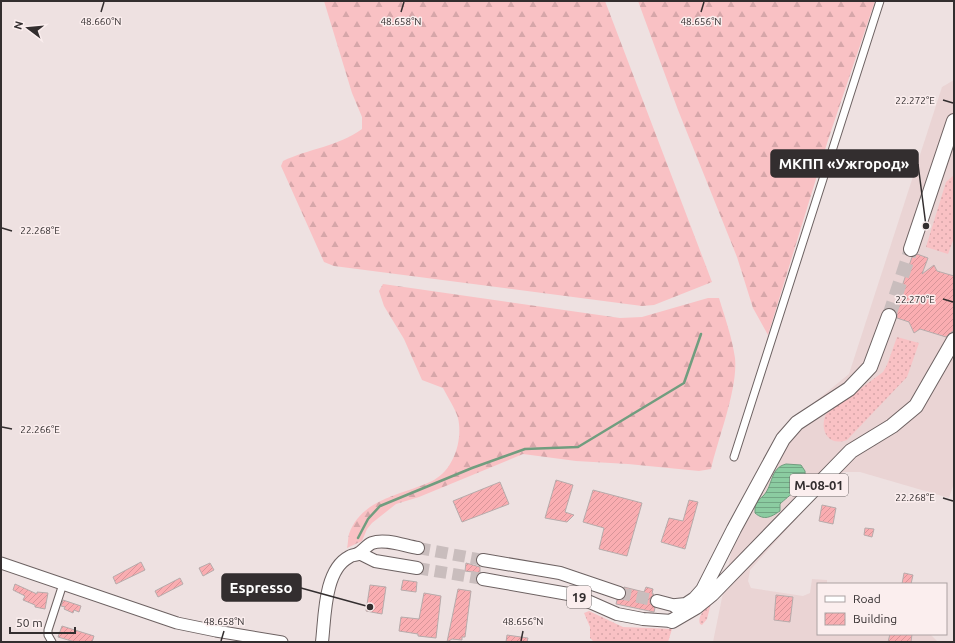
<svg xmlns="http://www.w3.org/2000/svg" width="955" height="643" viewBox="0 0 955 643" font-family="Ubuntu,sans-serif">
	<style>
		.built { fill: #ead4d4 }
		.grass { fill: url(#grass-dots) }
		.forest { fill: url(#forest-firs) }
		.water { fill: url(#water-rules); stroke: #719d7f }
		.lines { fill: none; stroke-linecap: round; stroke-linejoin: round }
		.stream { stroke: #719d7f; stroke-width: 2.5 }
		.building { fill: url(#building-hatch); stroke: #b7abab }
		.primary-tunnel { stroke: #c9bdbd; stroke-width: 12; stroke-dasharray: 12 6; stroke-linecap: butt }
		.highway-tunnel { stroke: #c9bdbd; stroke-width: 14; stroke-dasharray: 14 7; stroke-linecap: butt }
		.street-casing { stroke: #6d6262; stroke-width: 9 }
		.secondary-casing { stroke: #6d6262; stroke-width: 13 }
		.primary-casing { stroke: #6d6262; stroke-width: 14 }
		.highway-casing { stroke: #6d6262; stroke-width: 16 }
		.street { stroke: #fff; stroke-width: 7 }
		.secondary { stroke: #fff; stroke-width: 11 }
		.primary { stroke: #fff; stroke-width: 12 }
		.highway { stroke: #fff; stroke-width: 14 }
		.ticks { fill: none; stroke: #332e2f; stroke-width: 1.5 }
		.labels { text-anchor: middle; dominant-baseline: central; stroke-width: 3; stroke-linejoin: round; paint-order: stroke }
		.shield { fill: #fbeeee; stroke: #6f6868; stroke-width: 1 }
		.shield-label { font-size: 13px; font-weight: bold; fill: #332e2f }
		.ticks-label { font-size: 10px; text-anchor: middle; fill: #332e2f; stroke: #fbeeee; stroke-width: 3; stroke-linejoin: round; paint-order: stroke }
		.leader { fill: none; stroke: #332e2f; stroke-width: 1.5 }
		.callout-dot { fill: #332e2f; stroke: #fbeeee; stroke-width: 1.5 }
		.callout { fill: #332e2f; stroke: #332e2f; stroke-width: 1.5 }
		.callout-label { font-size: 15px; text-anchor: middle; font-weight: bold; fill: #fff }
	</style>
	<defs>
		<pattern id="grass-dots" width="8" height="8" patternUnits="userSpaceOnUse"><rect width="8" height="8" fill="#f9c1c4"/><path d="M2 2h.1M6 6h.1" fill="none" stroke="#d6a6a9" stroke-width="1.8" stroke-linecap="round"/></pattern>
		<pattern id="forest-firs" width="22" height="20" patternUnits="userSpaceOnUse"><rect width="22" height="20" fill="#f9c1c4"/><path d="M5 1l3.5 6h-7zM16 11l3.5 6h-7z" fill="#d6a6a9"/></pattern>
		<pattern id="water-rules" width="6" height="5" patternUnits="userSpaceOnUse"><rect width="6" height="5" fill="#8bcca1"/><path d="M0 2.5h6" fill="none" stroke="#72a684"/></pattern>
		<pattern id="building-hatch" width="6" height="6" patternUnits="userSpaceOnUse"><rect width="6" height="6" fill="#faadb1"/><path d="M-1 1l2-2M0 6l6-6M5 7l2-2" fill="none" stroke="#d79599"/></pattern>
	</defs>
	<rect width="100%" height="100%" fill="#eee1e1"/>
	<path class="built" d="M954 80V483L949 498 860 472H844L823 489 750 570 748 581 751 588 803 596 810 593 812 579 827 580V584H818V634H930L938 642H713L740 509 778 432 849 374 942 87Z"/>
	<path class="grass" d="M954 175V238L948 254 926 247 946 182Z
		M897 337 919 343 907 377 847 440C828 447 819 430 826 414L883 372 887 365Z
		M711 603 707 619 702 625 700 624C697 616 705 609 711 603Z
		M589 611 623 627 672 629 668 642H594L590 638V627L584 613Z"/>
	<path class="forest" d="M324 1H605L712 282 654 305 642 306 334 266 324 262 281 166 283 161C308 149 339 146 362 129V117L352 93Z
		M638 1H875L828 140 768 335 753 308 737 257 678 110Z
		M383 284 620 318 642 317 708 298H719C725 318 732 337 735 358 738 389 718 438 711 469L699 471 628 464 576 461 523 454 419 497 396 504 372 523 367 529 362 541 347 548C348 544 348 538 349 534 362 497 405 495 434 480 454 469 463 440 458 418 455 408 448 398 443 388L422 380 404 339 384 306 379 291Z"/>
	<path class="water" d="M786 464 801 465 805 471C807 484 788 496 780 504V511C771 517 764 521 755 513V504C758 500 761 498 764 495 773 485 770 468 786 464Z"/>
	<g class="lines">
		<path class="stream" d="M358 538 368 519 380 506 472 468 525 449 578 447 684 383 701 334"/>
	</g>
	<path class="building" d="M917 254 928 258 922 274 934 265 937 271 954 276V330L946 337 920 329 914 333 909 322 897 318V314L894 310 912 257Z
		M556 480 573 485 565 512 574 515 567 522 545 518Z
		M500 482 509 504 462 522 453 501Z
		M593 490 642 503 627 556 599 549 604 528 583 522Z
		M689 500 698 502 685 549 661 542 669 518 683 521Z
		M822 505 836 508 833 524 819 521Z
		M865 528 874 529 872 537 864 535Z
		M141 562 145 570 116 584 113 577Z
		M210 563 214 570 203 576 199 568Z
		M466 563 480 567V573L465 571Z
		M904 573 913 575 911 584H902Z
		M180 578 183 584 158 597 155 591Z
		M403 580 417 582 416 592 401 590Z
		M15 584 37 594V592L48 593 45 609 35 607V605L23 600 25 596 13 590Z
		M370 585 386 587 382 614 366 611Z
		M624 587 644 592 646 587 653 589 652 594H654L650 599V603L655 608 654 612 616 604 617 600 624 599 626 596V591Z
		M458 589 471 591 465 637H462V640L452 639 447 642Z
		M424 593 441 596 436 638 418 636V634L399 631 401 617 419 619Z
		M776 595 793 597 790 622 774 620Z
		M63 600 81 606 79 612 74 610 73 613 64 609 65 607 61 606Z
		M62 626 94 636 92 642H75L58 637Z
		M890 634H912L911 642H888Z
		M507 635 528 638 527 642H506Z"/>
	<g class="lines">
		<path class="primary-tunnel" d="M418 548 483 560
			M417 568 483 579
			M619 593 657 601"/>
		<path class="highway-tunnel" d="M889 316 911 249"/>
		<defs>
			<path id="street" d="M734 457 880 1
				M52 642 48 635V630L63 584"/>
			<path id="secondary" d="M1 563 177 623 216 631 282 642"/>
			<path id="primary" d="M359 553 375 561 417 568
				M483 560 560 573 619 593
				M483 579 574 595 617 614 643 619 672 621
				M657 601 676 606
				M322 642C325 617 324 570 349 557 351 555 355 555 358 554 363 551 367 545 372 543 385 538 405 546 418 548"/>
			<path id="highway" d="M911 249 954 121
				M676 606 686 605 695 599 703 590 734 529 783 439 797 423 849 389 870 367 889 316
				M672 621 696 607 712 594 851 451 892 426 916 406 954 340"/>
		</defs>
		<use href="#street" class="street-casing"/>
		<use href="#secondary" class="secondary-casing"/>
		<use href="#primary" class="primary-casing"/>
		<use href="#highway" class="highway-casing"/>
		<use href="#street" class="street"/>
		<use href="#secondary" class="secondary"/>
		<use href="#primary" class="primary"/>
		<use href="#highway" class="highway"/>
	</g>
	<path class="ticks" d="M101 12 104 2M401 12 404 2M701 12 704 2M943 100 953 103M2 228 12 231M943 299 953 302M2 427 12 429M943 498 953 501M221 641 224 631M521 641 523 631"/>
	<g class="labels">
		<g class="shield">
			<rect x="790" y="474" width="58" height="22" rx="3"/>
			<rect x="567" y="586" width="24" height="22" rx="3"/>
		</g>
		<g class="shield-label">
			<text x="819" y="485">М-08-01</text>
			<text x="579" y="597">19</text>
		</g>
	</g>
	<g class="ticks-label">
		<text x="101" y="25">48.660°N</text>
		<text x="401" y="25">48.658°N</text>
		<text x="701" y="25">48.656°N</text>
		<text x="915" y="104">22.272°E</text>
		<text x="40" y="234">22.268°E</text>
		<text x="915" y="303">22.270°E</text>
		<text x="40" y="433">22.266°E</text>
		<text x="915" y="501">22.268°E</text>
		<text x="224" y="625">48.658°N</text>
		<text x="523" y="625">48.656°N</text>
	</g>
	<path class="leader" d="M926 226L918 164M370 607L301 588"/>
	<g class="callout-dot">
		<circle cx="926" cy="226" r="4"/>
		<circle cx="370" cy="607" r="4"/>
	</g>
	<g class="callout">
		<rect x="771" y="150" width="147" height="27" rx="4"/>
		<rect x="222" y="574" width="79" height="27" rx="4"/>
	</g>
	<g class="callout-label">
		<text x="844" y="169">МКПП «Ужгород»</text>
		<text x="261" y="593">Espresso</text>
	</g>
	<rect width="955" height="643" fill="none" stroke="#332e2f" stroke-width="4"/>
	<rect x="817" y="583" width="130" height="52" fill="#fbeeee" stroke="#aba1a2"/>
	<rect x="825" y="596" width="20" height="6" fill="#ffffff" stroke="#aba1a2"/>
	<text x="853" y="603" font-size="12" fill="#332e2f">Road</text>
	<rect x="825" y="613" width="20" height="12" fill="url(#building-hatch)" stroke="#aba1a2"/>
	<text x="853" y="623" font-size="12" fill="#332e2f">Building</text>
	<g transform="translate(28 28) rotate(286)" stroke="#fbeeee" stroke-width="3" paint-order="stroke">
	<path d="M0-3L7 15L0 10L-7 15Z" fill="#332e2f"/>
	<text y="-6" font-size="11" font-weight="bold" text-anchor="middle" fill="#332e2f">N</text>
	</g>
	<path d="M10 627v6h65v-6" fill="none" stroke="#332e2f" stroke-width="2"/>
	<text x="16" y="627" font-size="12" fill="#332e2f" stroke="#fbeeee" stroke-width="3" paint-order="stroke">50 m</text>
</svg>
